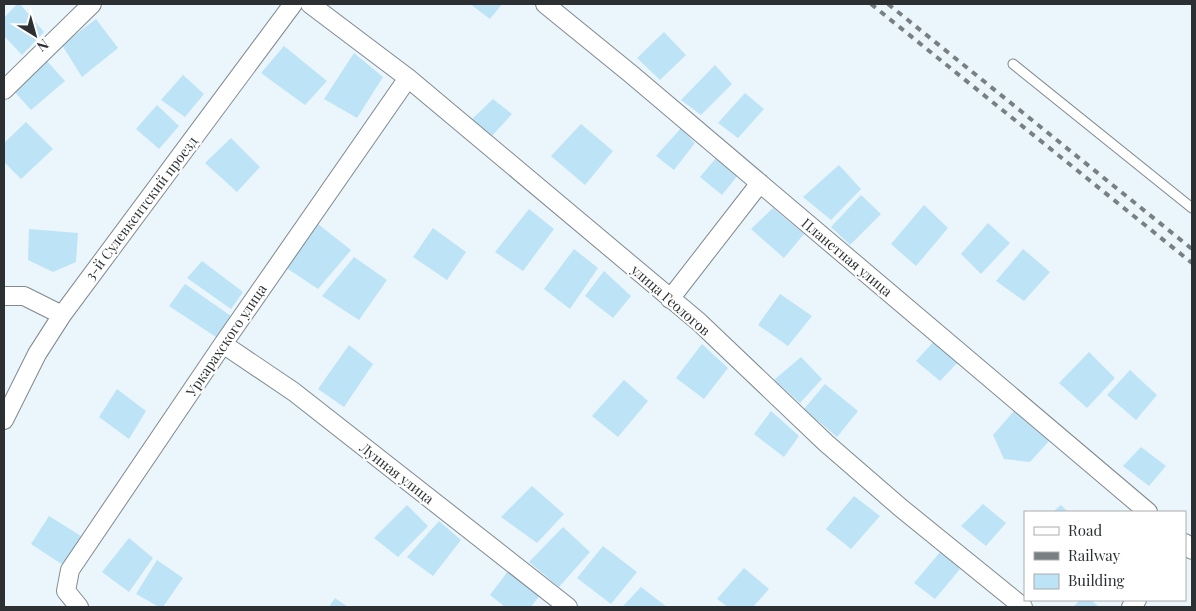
<svg xmlns="http://www.w3.org/2000/svg" width="1196" height="611" viewBox="0 0 1196 611" font-family="'Playfair Display',serif">
	<style>
		.building { fill: #bde3f7 }
		.lines { fill: none; stroke-linecap: round; stroke-linejoin: round }
		.service-casing { stroke: #7f898e; stroke-width: 11 }
		.minor-casing { stroke: #7f898e; stroke-width: 20 }
		.service { stroke: #fff; stroke-width: 9 }
		.minor { stroke: #fff; stroke-width: 18 }
		.rail { stroke: #798084; stroke-width: 4; stroke-dasharray: 6 6; stroke-linecap: butt }
		.labels { text-anchor: middle; dominant-baseline: central; stroke-width: 4; stroke-linejoin: round; paint-order: stroke }
		.street-label { font-size: 14px; fill: #2c3033; stroke: #fff }
	</style>
	<rect width="100%" height="100%" fill="#ebf6fc"/>
	<path class="building" d="M17 4H20L44 32 22 55 4 36V18Z
		M470 4H502L490 19Z
		M96 19 118 48 82 77 62 45Z
		M664 32 686 55 660 80 637 58Z
		M284 46 327 81 305 105 261 73Z
		M354 53 383 77 357 118 324 99Z
		M47 61 65 81 31 110 13 90Z
		M715 65 732 84 701 115 681 100Z
		M183 75 204 94 185 117 161 100Z
		M745 93 764 109 738 138 718 123Z
		M493 99 512 114 490 138 470 121Z
		M157 105 179 126 159 149 136 129Z
		M26 122 53 149 21 179 4 162V143Z
		M581 124 613 151 585 185 551 156Z
		M681 128 695 143 674 170 656 156Z
		M231 138 260 167 237 192 205 163Z
		M716 158 738 175 722 195 700 177Z
		M839 165 861 189 831 220 803 197Z
		M861 195 881 214 850 245 831 227Z
		M924 205 948 228 916 266 891 244Z
		M773 208 804 234 784 258 751 229Z
		M529 209 554 229 523 271 495 252Z
		M988 223 1010 243 981 274 961 254Z
		M318 224 351 250 318 289 285 267Z
		M433 228 466 252 447 280 413 257Z
		M29 229 78 233 76 262 53 272 28 260Z
		M574 249 598 268 570 309 544 289Z
		M1023 249 1050 272 1024 301 996 281Z
		M354 257 387 280 359 320 322 296Z
		M202 261 243 292 231 309 187 278Z
		M604 271 631 296 613 318 585 296Z
		M185 284 231 316 216 337 169 306Z
		M780 294 812 316 788 346 758 325Z
		M936 339 960 360 940 381 916 361Z
		M702 344 728 368 704 399 676 378Z
		M349 345 373 364 344 407 318 389Z
		M1089 352 1115 378 1087 408 1059 383Z
		M801 357 822 379 800 403 774 380Z
		M1130 370 1157 395 1136 420 1107 395Z
		M624 380 648 401 618 437 592 416Z
		M825 384 858 411 837 437 804 409Z
		M117 389 146 411 129 439 99 417Z
		M771 411 799 436 784 457 754 434Z
		M1014 411 1049 441 1030 462 1004 459 993 435Z
		M1141 447 1166 466 1149 486 1123 466Z
		M532 486 564 514 537 543 501 517Z
		M854 496 880 516 851 549 826 529Z
		M983 504 1006 523 986 546 961 526Z
		M407 505 428 526 398 557 374 538Z
		M1061 505 1068 512H1053Z
		M49 516 81 536 63 565 31 544Z
		M439 521 461 540 433 576 407 557Z
		M563 527 590 552 559 587 529 562Z
		M129 538 153 558 129 592 102 572Z
		M603 546 637 572 611 604 577 578Z
		M941 551 960 569 935 599 914 583Z
		M157 560 183 578 163 607H159L136 594Z
		M744 568 769 589 753 607H728L717 599Z
		M508 571 540 595 531 607H505L490 595Z
		M641 587 667 607H622Z
		M335 598 348 607H329Z
		M1080 600H1091L1099 607H1073Z"/>
	<g class="lines">
		<defs>
			<path id="service" d="M1013 64 1192 208"/>
			<path id="minor" d="M310 4 408 78 699 322 826 443 901 508 1023 607
				M545 4 631 74 1148 512
				M4 90 92 4
				M4 296H24L62 315
				M670 299 760 183
				M223 344 294 392 568 607
				M4 420 37 354 62 315 293 4
				M1185 543 1192 550
				M79 607 66 591 70 570 223 344 408 78
				M1131 607 1137 600"/>
		</defs>
		<use href="#service" class="service-casing"/>
		<use href="#minor" class="minor-casing"/>
		<use href="#service" class="service"/>
		<use href="#minor" class="minor"/>
		<path class="rail" d="M871 4 1192 263
			M888 4 1192 249"/>
	</g>
	<g class="labels">
		<g class="street-label">
			<text transform="translate(141 208) rotate(-53)">3-й Сулевкентский проезд</text>
			<text transform="translate(847 257) rotate(40)">Планетная улица</text>
			<text transform="translate(671 300) rotate(41)">улица Геологов</text>
			<text transform="translate(226 340) rotate(-56)">Уркарахского улица</text>
			<text transform="translate(397 473) rotate(38)">Лунная улица</text>
		</g>
	</g>
	<rect width="1196" height="611" fill="none" stroke="#2c3033" stroke-width="10"/>
	<rect x="1024" y="511" width="162" height="90" fill="#ffffff" stroke="#abacad"/>
	<rect x="1034" y="527" width="25" height="8" fill="#ffffff" stroke="#abacad"/>
	<text x="1068" y="536" font-size="15" fill="#2c3033">Road</text>
	<rect x="1034" y="552" width="25" height="8" fill="#798084" stroke="#abacad"/>
	<text x="1068" y="561" font-size="15" fill="#2c3033">Railway</text>
	<rect x="1034" y="574" width="25" height="15" fill="#bde3f7" stroke="#abacad"/>
	<text x="1068" y="586" font-size="15" fill="#2c3033">Building</text>
	<g transform="translate(35 35) rotate(143)" stroke="#ffffff" stroke-width="4" paint-order="stroke">
	<path d="M0-4L9 19L0 12L-9 19Z" fill="#2c3033"/>
	<text y="-8" font-size="14" font-weight="bold" text-anchor="middle" fill="#2c3033">N</text>
	</g>
</svg>
